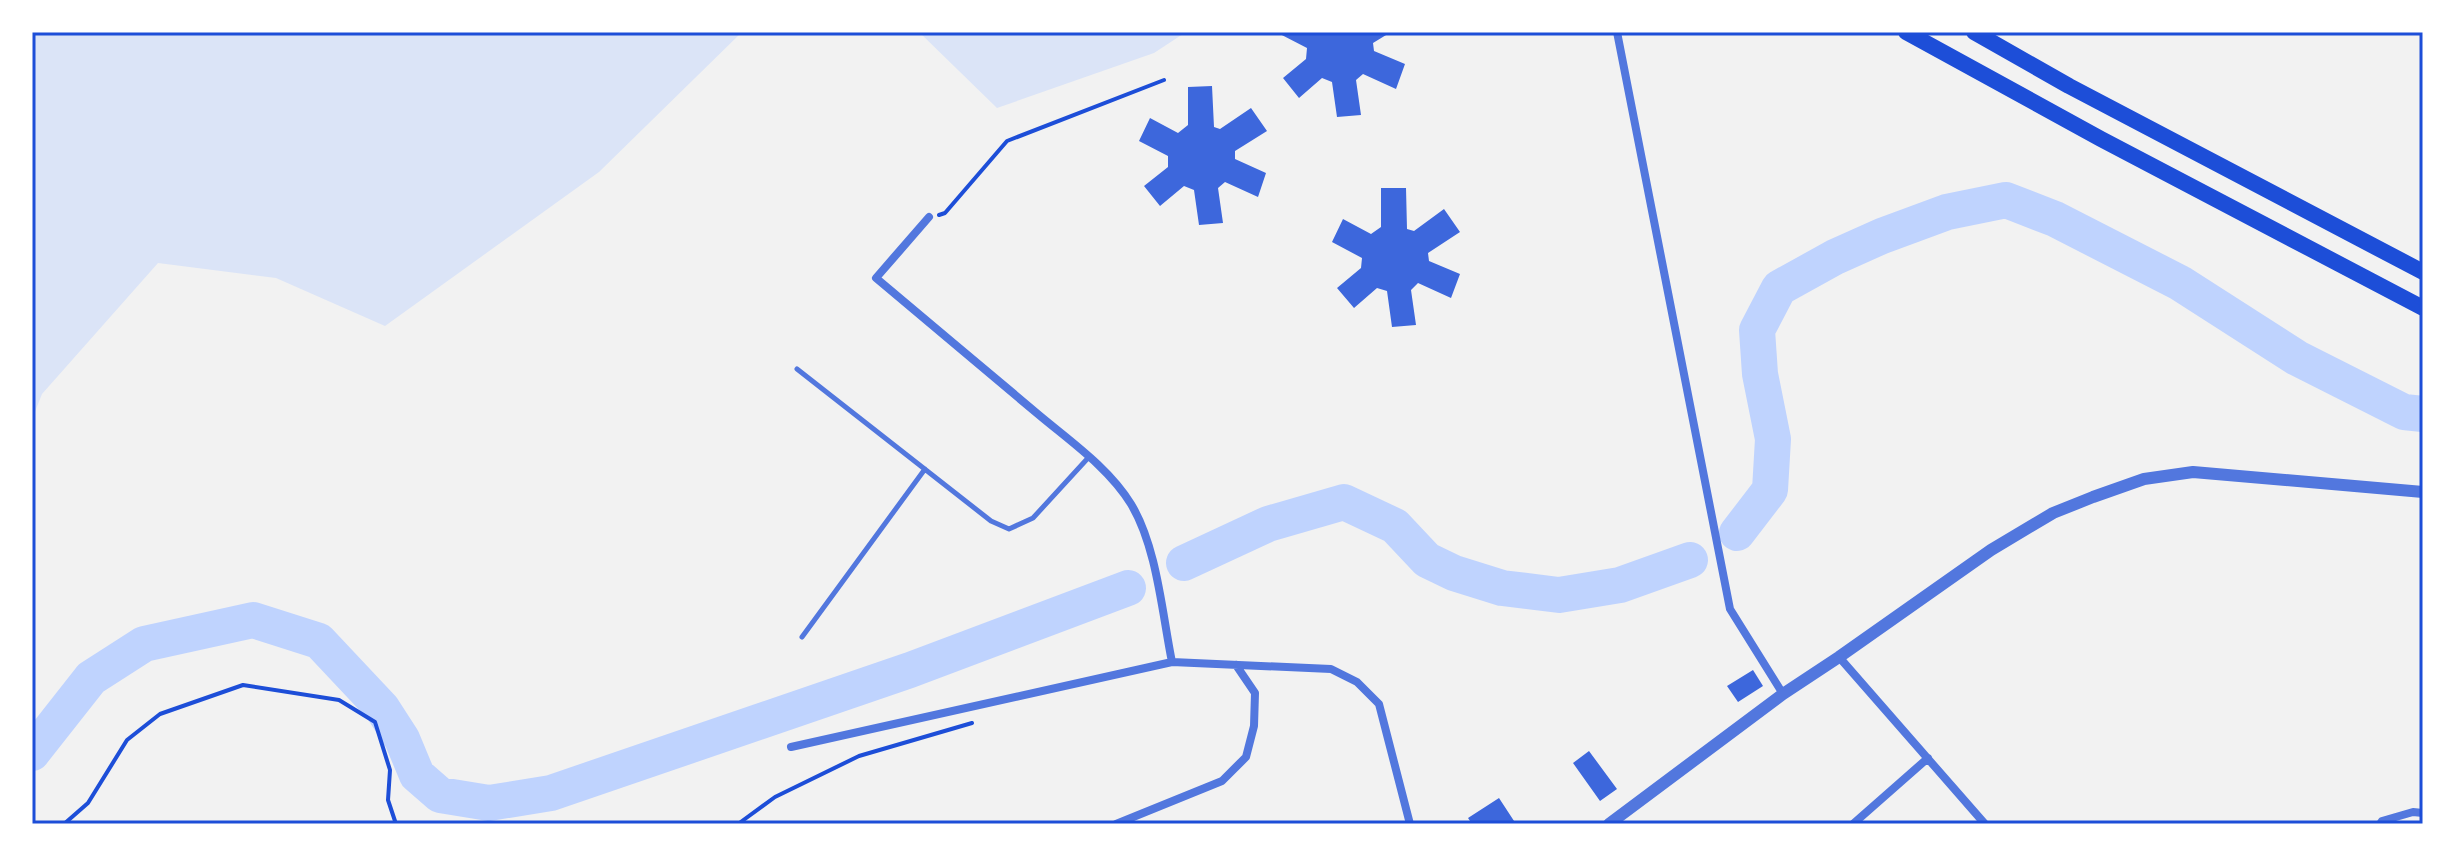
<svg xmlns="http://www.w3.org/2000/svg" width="2455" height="856" viewBox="0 0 2455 856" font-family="'Archivo Narrow',sans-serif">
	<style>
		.green { fill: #dbe4f7 }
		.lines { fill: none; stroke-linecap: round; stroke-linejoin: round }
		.river { stroke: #bfd3fe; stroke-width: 36 }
		.building { fill: #3d67dc }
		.path { stroke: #1d4ed8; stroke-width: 4 }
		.service { stroke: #5277de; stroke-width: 5 }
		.minor { stroke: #5277de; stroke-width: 8 }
		.tertiary { stroke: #5277de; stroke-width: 12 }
		.trunk { stroke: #1d4ed8; stroke-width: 16 }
		.neatline { fill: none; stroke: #1d4ed8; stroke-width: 3 }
	</style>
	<rect width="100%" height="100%" fill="#f2f2f2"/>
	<path class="green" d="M32 32H742L599 172 385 326 276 278 158 263 42 394 32 419Z
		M919 32H1186L1154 53 997 108Z"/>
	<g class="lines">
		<path class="river" d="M1737 533 1770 490 1773 439 1760 374 1757 330 1779 288 1835 257 1882 236 1947 212 2006 200 2055 219 2180 283 2297 358 2404 412 2423 414
			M1184 563 1268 524 1344 502 1395 526 1427 560 1454 573 1502 588 1559 595 1620 585 1690 560
			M32 753 91 678 144 644 253 620 319 641 382 708 402 739 417 775 440 795 489 803 551 793 910 670 1128 588"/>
	</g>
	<path class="building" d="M1276 32H1391L1373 43 1374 51 1405 64 1396 89 1363 74 1356 80 1361 115 1337 117 1332 82 1322 78 1299 98 1283 78 1306 59 1307 48Z
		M1212 86 1214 127 1220 129 1251 108 1267 131 1235 151V159L1266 173 1258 197 1225 182 1218 188 1223 223 1199 225 1194 190 1184 186 1160 206 1144 186 1168 167V156L1139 141 1150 118 1178 133 1188 125V87Z
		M1381 188H1406L1407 229 1414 231 1444 209 1460 232 1428 253 1429 261 1460 274 1451 298 1418 283 1411 290 1416 325 1392 327 1387 291 1377 288 1354 308 1337 288 1361 268 1362 258 1332 242 1343 219 1371 234 1381 227Z
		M1753 670 1763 686 1738 702 1727 686Z
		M1589 751 1617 789 1600 801 1573 763Z
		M1499 798 1516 824H1472L1468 818Z"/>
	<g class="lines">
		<path class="path" d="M939 215 945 213 1007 141 1164 80
			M64 824 88 803 127 740 160 714 243 685 339 700 375 722 390 770 388 800 396 824
			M738 824 775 797 859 756 972 723"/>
		<path class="service" d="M797 369 991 521 1009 529 1033 518 1088 458
			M802 637 925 469"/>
		<path class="minor" d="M1617 32 1730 609 1783 694
			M929 217 876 278C930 324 985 369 1039 415 1070 441 1109 468 1131 504 1157 547 1162 613 1172 662
			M1839 657 1985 824
			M791 747 1172 662 1331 669 1357 682 1379 704 1410 824
			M1116 824 1222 781 1246 757 1254 726 1255 693 1236 665
			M1853 824 1928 758
			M2380 824 2382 821 2413 812 2423 813"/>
		<path class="tertiary" d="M1609 824 1783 694 1839 657 1991 550 2053 513 2093 497 2144 479 2193 472 2423 492"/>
		<path class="trunk" d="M1906 32 2101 139 2423 308
			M1974 32 2069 86 2423 272"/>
	</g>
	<rect width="2455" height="856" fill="none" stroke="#ffffff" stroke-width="68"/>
	<rect x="34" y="34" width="2387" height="788" class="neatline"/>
</svg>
